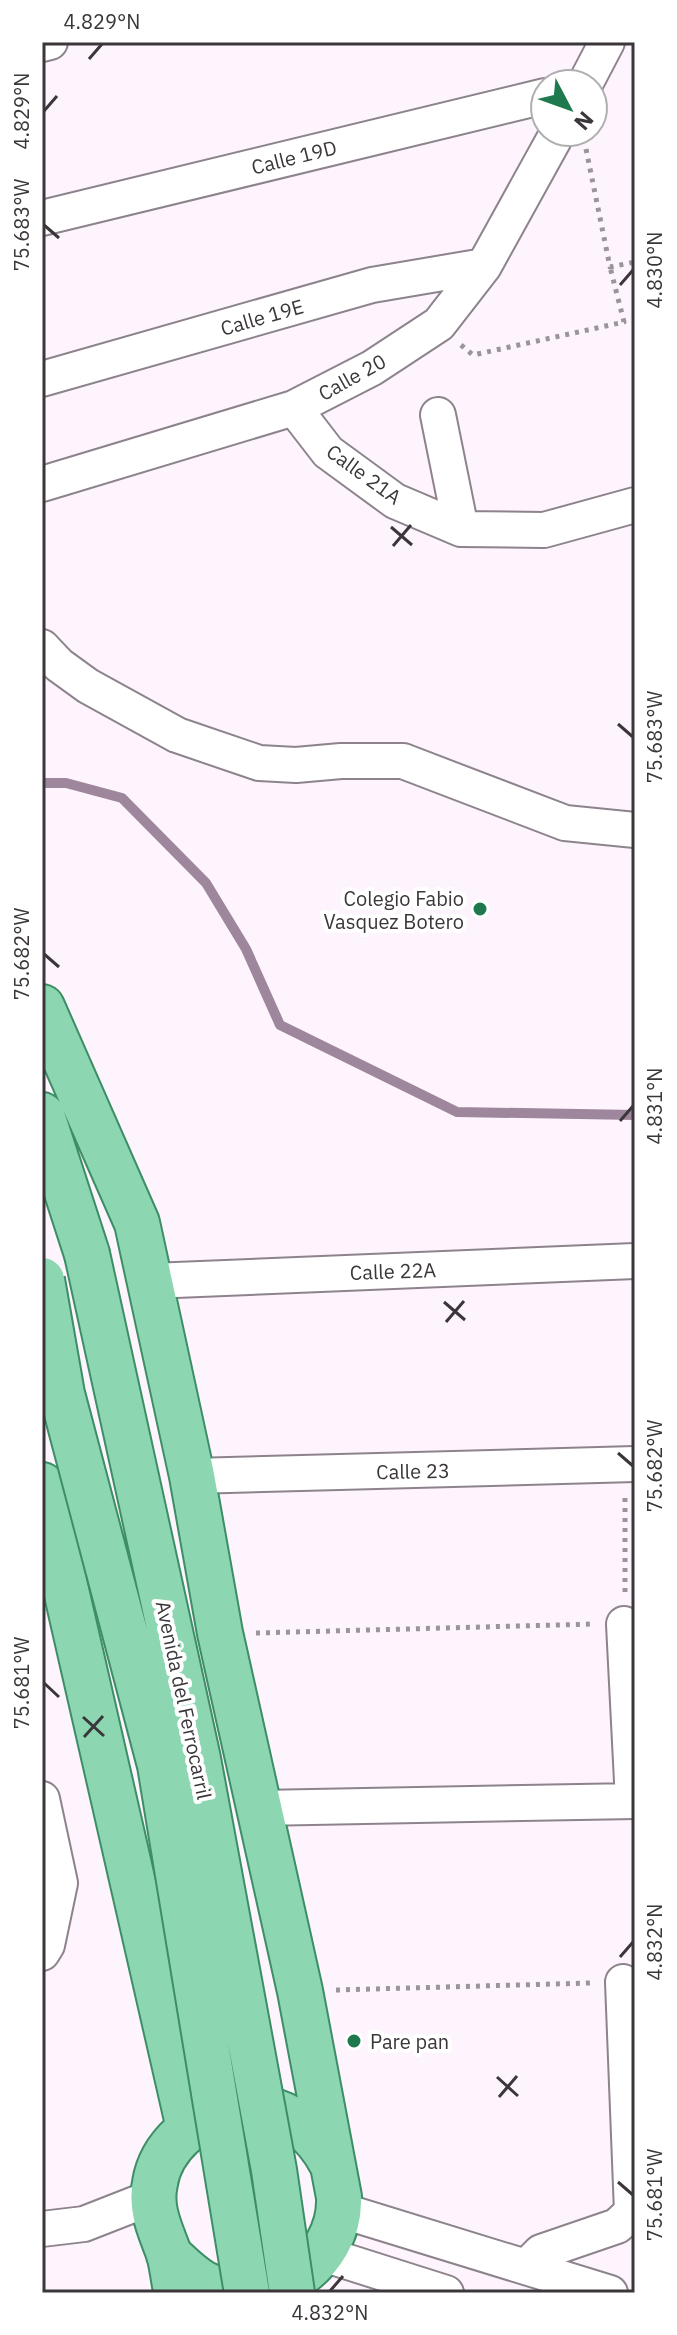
<svg xmlns="http://www.w3.org/2000/svg" width="677" height="2335" viewBox="0 0 677 2335" font-family="'IBM Plex Sans',sans-serif">
	<style>
		.lines { fill: none; stroke-linecap: round; stroke-linejoin: round }
		.stream { stroke: #9e869c; stroke-width: 10 }
		.minor-casing { stroke: #8d838c; stroke-width: 38 }
		.major-casing { stroke: #3d8e66; stroke-width: 48 }
		.path { stroke: #9b949b; stroke-width: 5; stroke-dasharray: 4 6; stroke-linecap: butt }
		.minor { stroke: #fff; stroke-width: 34 }
		.major { stroke: #8cd7b2; stroke-width: 44 }
		.major-bridge-casing { stroke: #3d8e66; stroke-width: 48; stroke-linecap: butt }
		.major-bridge { stroke: #8cd7b2; stroke-width: 44 }
		.ticks { fill: none; stroke: #3a363a; stroke-width: 3 }
		.poi-dot { fill: #1e794e; stroke: #fff; stroke-width: 3 }
		.labels { text-anchor: middle; dominant-baseline: central; stroke-width: 8; stroke-linejoin: round; paint-order: stroke }
		.street-label { font-size: 20px; fill: #3a363a; stroke: #fff }
		.poi-label { font-size: 20px; fill: #3a363a; stroke: #fff; text-anchor: end }
		.neatline { fill: none; stroke: #3a363a; stroke-width: 3 }
		.ticks-label { font-size: 20px; text-anchor: middle; fill: #3a363a }
	</style>
	<rect width="100%" height="100%" fill="#fef4fd"/>
	<g class="lines">
		<path class="stream" d="M42 783H66L122 798 206 883 246 949 280 1025 457 1112 635 1115"/>
		<defs>
			<path id="minor" d="M42 44 50 42
				M585 84 607 42
				M42 218 545 96
				M42 379 372 285 484 266
				M294 408 328 452 395 501 461 529 544 530 635 505
				M438 415 461 529
				M42 484 294 408 372 368 439 324 484 266 558 132
				M42 647 59 665 88 686 177 735 259 763 296 765 341 761H403L565 823 635 830
				M151 1281 635 1261
				M192 1476 635 1464
				M624 1624 633 1801
				M42 1799 60 1883 47 1945 42 1953
				M259 1808 635 1801
				M340 2210 610 2293
				M42 2229 84 2224 153 2197
				M323 2254 446 2293
				M526 2267 541 2252 617 2226 632 2212 623 1982"/>
			<path id="major" d="M42 1007 137 1223 192 1476 220 1633 300 1991 339 2197C342 2264 264 2316 203 2283 190 2276 180 2265 169 2255
				M42 1115 87 1254
				M42 1485 189 2128
				M175 2285C173 2275 172 2264 169 2254 161 2231 149 2209 155 2183 158 2164 168 2148 182 2135 232 2087 300 2103 331 2162"/>
		</defs>
		<use href="#minor" class="minor-casing"/>
		<use href="#major" class="major-casing"/>
		<path class="path" d="M586 149 610 267 635 262
			M461 345 473 355 624 322 610 267
			M625 1592V1494
			M256 1633 594 1624
			M336 1990 590 1983"/>
		<use href="#minor" class="minor"/>
		<use href="#major" class="major"/>
		<defs>
			<path id="major-bridge" d="M87 1254 198 1759 274 2170 292 2293
				M42 1280 62 1394 160 1765 247 2293"/>
		</defs>
		<use href="#major-bridge" class="major-bridge-casing"/>
		<use href="#major-bridge" class="major-bridge"/>
	</g>
	<path class="ticks" d="M89 59 102 44M44 111 57 96M44 225 59 238M620 285 633 270M391 527 412 545M393 546 411 525M618 724 633 737M44 954 59 967M620 1121 633 1106M444 1302 465 1320M446 1322 464 1301M618 1453 633 1466M44 1683 59 1697M83 1717 104 1736M84 1737 103 1716M620 1957 633 1942M497 2077 518 2096M499 2097 517 2076M618 2182 633 2195M330 2291 343 2276"/>
	<g class="poi-dot">
		<circle cx="480" cy="909" r="8"/>
		<circle cx="354" cy="2041" r="8"/>
	</g>
	<g class="labels">
		<g class="street-label">
			<text transform="translate(294 157) rotate(-14)">Calle 19D</text>
			<text transform="translate(262 317) rotate(-16)">Calle 19E</text>
			<text transform="translate(352 377) rotate(-29)">Calle 20</text>
			<text transform="translate(364 474) rotate(36)">Calle 21A</text>
			<text transform="translate(393 1271) rotate(-2)">Calle 22A</text>
			<text transform="translate(413 1471) rotate(-1)">Calle 23</text>
			<text transform="translate(184 1700) rotate(78)">Avenida del Ferrocarril</text>
		</g>
		<g class="poi-label">
			<text x="464" y="898">Colegio Fabio<tspan x="464" dy="23">Vasquez Botero</tspan></text>
			<text x="370" y="2041" text-anchor="start">Pare pan</text>
		</g>
	</g>
	<rect width="677" height="2335" fill="none" stroke="#ffffff" stroke-width="88"/>
	<g transform="translate(569 108) rotate(131)"><circle r="38" fill="#ffffff" stroke="#b0afb0" stroke-width="2"/>
	<path d="M0-6L14 30L0 20L-14 30Z" fill="#1e794e"/>
	<text y="-12" font-size="22" font-weight="bold" text-anchor="middle" fill="#3a363a">N</text>
	</g>
	<rect x="44" y="44" width="589" height="2247" class="neatline"/>
	<g class="ticks-label">
		<text x="102" y="29">4.829°N</text>
		<text transform="translate(22 111) rotate(-90)" y="7">4.829°N</text>
		<text transform="translate(22 225) rotate(-90)" y="7">75.683°W</text>
		<text transform="translate(655 270) rotate(-90)" y="7">4.830°N</text>
		<text transform="translate(655 737) rotate(-90)" y="7">75.683°W</text>
		<text transform="translate(22 954) rotate(-90)" y="7">75.682°W</text>
		<text transform="translate(655 1106) rotate(-90)" y="7">4.831°N</text>
		<text transform="translate(655 1466) rotate(-90)" y="7">75.682°W</text>
		<text transform="translate(22 1683) rotate(-90)" y="7">75.681°W</text>
		<text transform="translate(655 1942) rotate(-90)" y="7">4.832°N</text>
		<text transform="translate(655 2195) rotate(-90)" y="7">75.681°W</text>
		<text x="330" y="2320">4.832°N</text>
	</g>
</svg>
